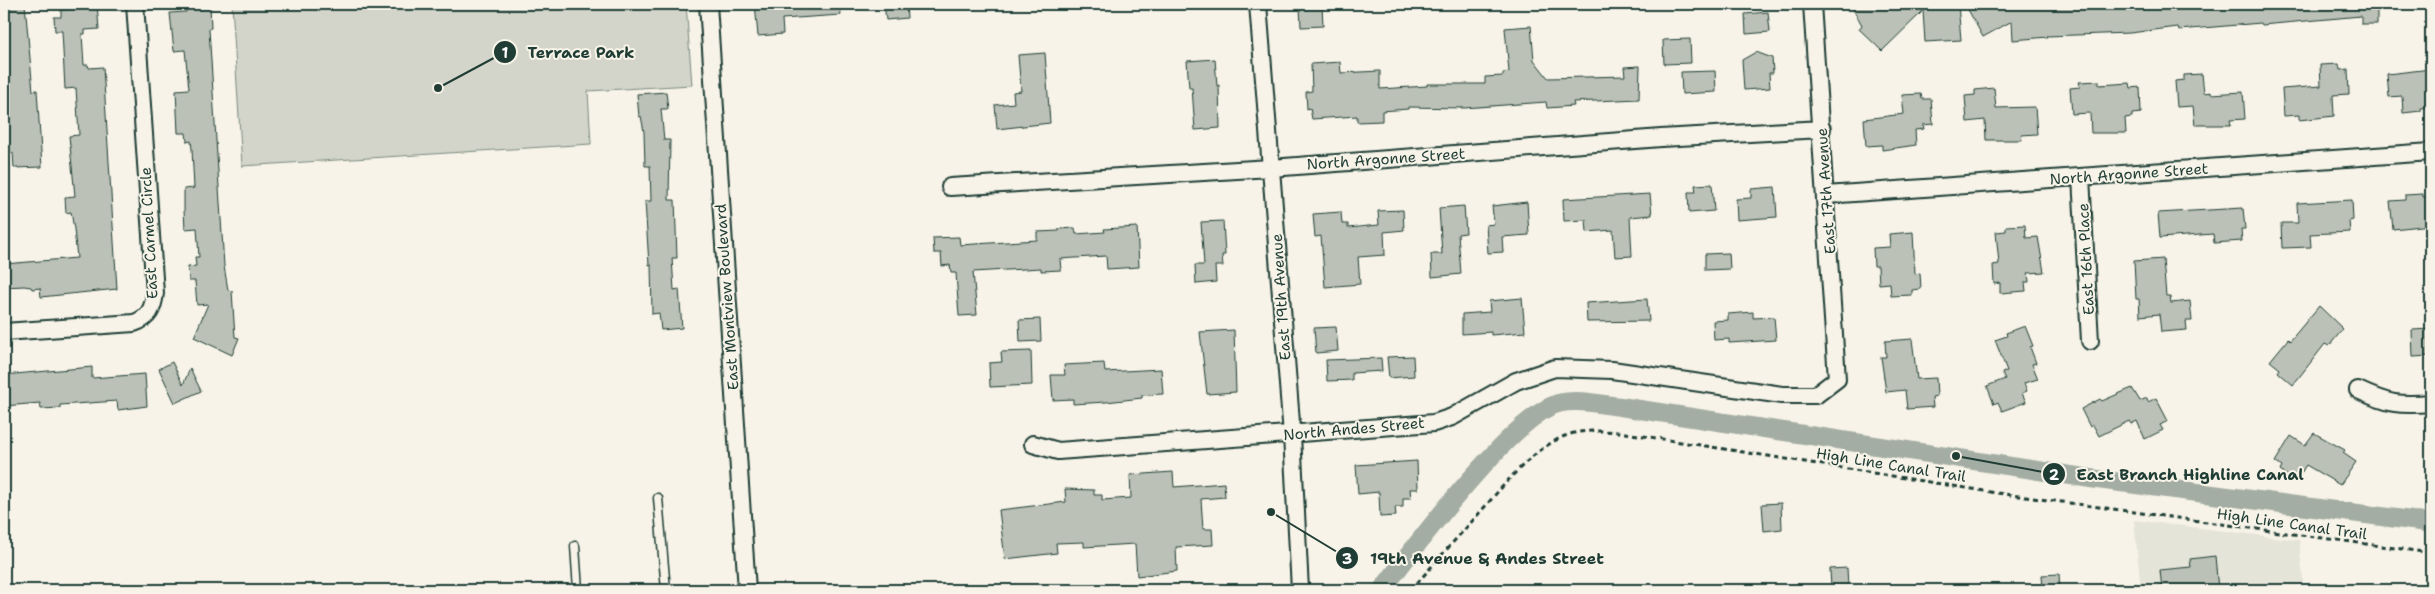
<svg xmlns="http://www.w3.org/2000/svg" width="2435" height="594" viewBox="0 0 2435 594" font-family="'Shantell Sans',sans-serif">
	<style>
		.built { fill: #e5e4d9 }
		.green { fill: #d3d5ca; stroke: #79897f }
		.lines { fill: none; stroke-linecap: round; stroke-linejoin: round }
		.canal { stroke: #a4ada3; stroke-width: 19 }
		.building { fill: #bbc1b6; stroke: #1f3d34 }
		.lane-casing { stroke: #1f3d34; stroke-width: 11 }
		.street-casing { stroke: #1f3d34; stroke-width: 20 }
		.path { stroke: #1f3d34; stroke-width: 3; stroke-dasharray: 5 4; stroke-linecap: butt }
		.lane { stroke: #f7f3e8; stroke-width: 8 }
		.street { stroke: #f7f3e8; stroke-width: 16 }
		.labels { text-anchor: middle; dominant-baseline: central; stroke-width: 4; stroke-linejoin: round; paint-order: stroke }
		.street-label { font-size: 15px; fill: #1f3d34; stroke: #f7f3e8 }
		.leader { fill: none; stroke: #1f3d34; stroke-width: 2 }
		.callout-dot { fill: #1f3d34; stroke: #f7f3e8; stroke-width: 2 }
		.mark-label { font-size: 15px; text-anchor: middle; font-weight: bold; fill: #fff }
		.callout-label { font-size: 16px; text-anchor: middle; font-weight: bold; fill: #1f3d34; stroke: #f7f3e8; stroke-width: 4; stroke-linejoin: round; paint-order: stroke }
	</style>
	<rect width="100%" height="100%" fill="#f7f3e8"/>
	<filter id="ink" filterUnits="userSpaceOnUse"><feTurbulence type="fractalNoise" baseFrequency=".02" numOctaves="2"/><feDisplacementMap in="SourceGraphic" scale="10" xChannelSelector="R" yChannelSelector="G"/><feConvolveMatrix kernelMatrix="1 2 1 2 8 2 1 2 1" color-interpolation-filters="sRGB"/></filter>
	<g filter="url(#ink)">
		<path class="built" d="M2134 520 2299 540 2304 590H2141Z"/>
		<path class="green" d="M232 4H686L692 85 588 91 591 144 242 166Z"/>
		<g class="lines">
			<path class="canal" d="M1382 590C1412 550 1516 412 1560 403 1578 399 1599 404 1617 406L2094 479 2431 523"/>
		</g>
		<path class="building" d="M4 4H25L33 91 37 90 42 167 14 168 13 153 5 154 4 110H10L7 69 4 70Z
			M80 4H97L99 29 85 30V34H82L84 65H88L89 68 103 67 117 289 41 297 40 288 32 289 31 287 24 286 4 287V264L77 258 74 229 71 212 66 213 65 197 75 196 69 136 79 135 76 88 65 89 62 31H55L54 17H61V10L80 9Z
			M189 4H210L211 28 209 29 224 266 228 290 232 291 235 337 239 338 232 355 194 337 208 304 197 305 195 281H189L188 267 196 266 195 257H199L197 228 185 229 184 210V189L194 188 192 149 191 141 187 142 186 133H178L176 90 189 89 185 50 174 51 170 13 186 12V8H189Z
			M755 4H840L841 15 782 19 783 34 758 36Z
			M884 4H906L907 18 886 20Z
			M1850 4H1958L1961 40 1925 42 1923 11 1882 51 1859 29 1862 25Z
			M1965 4H2377V24H2361V16L2262 25 2261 23 2179 30 2178 27 2130 33 2047 36 2048 37 2013 40 2012 21 1983 37Z
			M1322 5 1323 26 1301 27 1300 7Z
			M1768 12 1770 32 1746 34 1745 14Z
			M1531 26 1534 60 1548 78 1625 76 1624 67 1640 66 1639 99 1573 102 1574 106 1547 108 1546 102 1464 108 1408 107V109L1382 111V121L1357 122V116L1312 119 1310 108 1307 109 1306 92 1312 91 1311 64 1340 62 1341 73 1380 71V89L1427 86V84H1485V77L1503 76V73L1509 72 1505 28Z
			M1690 39 1691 63 1664 64 1663 40Z
			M1756 52 1772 58 1773 73H1769L1770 88 1744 90 1742 60Z
			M1045 53 1050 123 997 129 995 105 1014 103 1013 92 1021 91 1018 55Z
			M1215 59 1217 86 1219 85 1220 128 1195 130 1192 88H1189L1187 61Z
			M2339 64 2340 70 2348 69 2349 94 2333 95 2334 116 2299 120V115L2284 116 2282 89 2321 86 2320 65Z
			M2431 69V107L2421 108V111L2403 113 2402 96 2389 97 2387 74Z
			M1715 71 1716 92 1682 94 1681 72Z
			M2202 74 2204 93 2211 92V94L2243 92 2245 119 2230 120 2231 125H2195L2193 106 2177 107 2175 81 2184 80V75Z
			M2099 81V85L2130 83 2131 88 2140 87 2141 113 2132 114V117L2125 118 2126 133H2091L2090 113 2072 114 2070 88 2080 87 2079 82Z
			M1994 88 1996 108 2035 107 2037 134 2021 135 2022 140H1986L1985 120 1967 122 1965 96 1975 95V90Z
			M666 92 668 109H661L664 140H670L669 200H675L677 258H672L674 290 679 289 682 328 661 330 659 313 652 314 651 264 649 265 645 201H651L650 166H645L644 132 641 116 639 117 637 94Z
			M1921 94 1922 99H1931L1933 124 1923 125 1924 129 1915 130 1916 145 1882 150V145L1866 146 1864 119 1904 114 1902 95Z
			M1712 184 1714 211 1689 213 1688 192H1696L1695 185Z
			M1775 187 1777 217 1737 220 1736 199 1751 198V189Z
			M1650 194 1652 215 1630 217 1632 256 1615 257 1613 230 1587 232 1586 220 1564 221 1563 199Z
			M2423 194V197L2431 196V225L2393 229 2390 201 2405 200V195Z
			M2352 200 2353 220 2349 221 2350 232 2310 234 2311 247 2282 248 2281 223H2298L2297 203Z
			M1527 202 1529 235 1502 237 1503 252 1488 253 1486 225 1494 224 1492 206Z
			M1464 206 1466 233 1458 234 1461 274 1432 277 1431 254H1442L1439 208Z
			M2243 208 2245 229H2241L2242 241 2214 243 2213 234 2160 238 2158 213Z
			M1403 210 1404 230 1384 232 1385 255 1358 257 1360 284 1325 287 1321 236 1315 237 1313 214 1341 212 1342 224H1348V228L1379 225 1378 211Z
			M1223 221 1225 255H1222L1223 266H1215L1216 282 1196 284 1195 265H1204L1201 222Z
			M2025 225 2026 238 2038 237 2044 272 2028 273 2029 282H2025L2026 291 2000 293V283L1994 284 1993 265 1999 264 1996 232 2006 231V226Z
			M1137 227 1139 267 1107 269 1106 256 1060 259 1061 270 1041 271V268L973 272 977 315 959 316 956 273H951L950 265 942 266 941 253H934L933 238 959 237 960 245 1037 240V232L1059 231V229L1075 228 1076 234 1105 232 1104 229Z
			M1913 232 1915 274 1920 273 1921 289 1912 290V295L1891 296 1890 283 1879 284 1878 266H1874L1873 248 1890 247 1889 234Z
			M1729 253 1730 269 1705 270V254Z
			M2163 259 2166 296H2170L2171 303 2190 301 2192 321H2186L2187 330 2161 332 2159 314 2140 316 2139 299H2136L2134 261Z
			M1522 298 1525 332 1491 335V332L1462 334V314L1490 312 1489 301Z
			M1647 299 1649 321 1587 322 1586 303Z
			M2319 306 2343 329 2329 346 2325 344 2293 385 2278 372 2280 369 2270 361 2288 339 2290 341Z
			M1753 312V318L1774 317 1776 340 1729 343V339L1714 340 1713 321 1728 320V314Z
			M1040 319 1041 341 1020 342 1019 320Z
			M2025 326 2033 346 2030 347 2036 363 2032 364 2038 379 2024 383 2027 391 2022 393 2026 402 2002 411 1998 402 1994 404 1987 386 2005 379 2002 373 2007 371 1995 340 2007 336 2006 333Z
			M1336 327 1338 351 1316 353 1314 328Z
			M2431 329V356L2413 357 2412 330Z
			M1234 330 1236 392 1207 394 1200 332Z
			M1912 339 1917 379 1936 378 1937 396 1932 397 1933 407 1907 409 1905 390 1886 392 1881 357H1886L1885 341Z
			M1031 351 1032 385 990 387 989 363 1002 362 1001 352Z
			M1413 356 1414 376 1389 378 1387 357Z
			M1381 358 1382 371 1352 373V380L1327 381 1326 360Z
			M172 362 183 385 190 368 201 391 175 403 159 369Z
			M1104 363 1105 372 1161 369 1163 394 1142 395V398L1106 402 1073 404V399L1053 400 1051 375H1065L1064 365Z
			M92 367V378L145 374 147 406 118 410 117 401 60 405V408L41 409 40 403 4 406V375Z
			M2132 388 2140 401 2147 398 2148 402 2156 398 2168 421 2160 425 2163 430 2145 439 2137 421 2131 424 2129 421 2099 436 2093 425 2090 427 2081 409 2100 399 2102 401Z
			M2314 433 2345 450 2343 453 2356 462 2340 485 2306 465 2296 481 2280 471 2282 467 2275 462 2291 436 2305 445Z
			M1417 461 1418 489H1410L1411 498H1403V507H1395L1396 516 1380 517 1379 492 1358 494 1356 465Z
			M1173 472 1174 487 1224 483 1225 497 1201 499 1203 529H1212L1213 545 1176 547 1177 571 1137 576 1135 544 1084 547V542L1056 543 1057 553 1005 559 999 510 1066 502 1065 489 1094 490V495H1102V500L1131 498 1130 475Z
			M1781 503 1782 529 1764 531 1762 504Z
			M2215 556 2218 590H2162L2160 570 2191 567 2190 559Z
			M1847 568 1848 587 1831 588 1830 569Z
			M2059 574 2060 590H2043L2042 575Z"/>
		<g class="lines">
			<defs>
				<path id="lane" d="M658 498 666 590
					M575 546 578 590"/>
				<path id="street" d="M708 4 747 590
					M1258 4 1292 435 1300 590
					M2081 177 2090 341
					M950 187 1271 168 1661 138 1822 129
					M1826 195 2431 152
					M4 332 134 323C149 318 153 309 155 293L135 4
					M2358 390C2388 404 2399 406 2431 403
					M1033 444 1058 451 1434 423 1452 417 1516 381 1555 368 1612 370 1782 395H1816L1837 379 1812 4"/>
			</defs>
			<use href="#lane" class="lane-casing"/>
			<use href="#street" class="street-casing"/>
			<path class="path" d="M1411 590C1432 566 1453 542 1475 518 1500 490 1530 450 1565 436 1582 429 1601 431 1619 432L1997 493 2431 553"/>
			<use href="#lane" class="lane"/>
			<use href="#street" class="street"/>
		</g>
	</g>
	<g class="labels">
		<g class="street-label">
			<text transform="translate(1386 159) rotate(-4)">North Argonne Street</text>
			<text transform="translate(2129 174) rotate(-4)">North Argonne Street</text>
			<text transform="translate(1826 191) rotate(-94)">East 17th Avenue</text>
			<text transform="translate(149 233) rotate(-93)">East Carmel Circle</text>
			<text transform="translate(2086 259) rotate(-93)">East 16th Place</text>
			<text transform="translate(727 297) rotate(-94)">East Montview Boulevard</text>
			<text transform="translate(1281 297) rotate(-94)">East 19th Avenue</text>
			<text transform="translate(1354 429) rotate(-5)">North Andes Street</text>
			<text transform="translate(1891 465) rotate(9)">High Line Canal Trail</text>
			<text transform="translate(2292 524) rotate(8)">High Line Canal Trail</text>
		</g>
	</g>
	<path class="leader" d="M438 88L505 52M1956 456L2054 474M1271 512L1347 558"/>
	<g class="callout-dot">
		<circle cx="438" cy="88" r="5"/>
		<circle cx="1956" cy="456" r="5"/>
		<circle cx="1271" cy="512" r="5"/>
		<circle cx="505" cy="52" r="12"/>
		<circle cx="2054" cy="474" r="12"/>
		<circle cx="1347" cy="558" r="12"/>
	</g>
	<g class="mark-label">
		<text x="505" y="58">1</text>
		<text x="2054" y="480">2</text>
		<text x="1347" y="564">3</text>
	</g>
	<g class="callout-label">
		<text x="581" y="58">Terrace Park</text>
		<text x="2190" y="480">East Branch Highline Canal</text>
		<text x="1487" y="564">19th Avenue &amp; Andes Street</text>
	</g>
	<rect width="2435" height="594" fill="none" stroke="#f7f3e8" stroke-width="20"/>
	<rect x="10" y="10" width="2415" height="574" fill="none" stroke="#1f3d34" stroke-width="2" filter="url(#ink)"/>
</svg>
